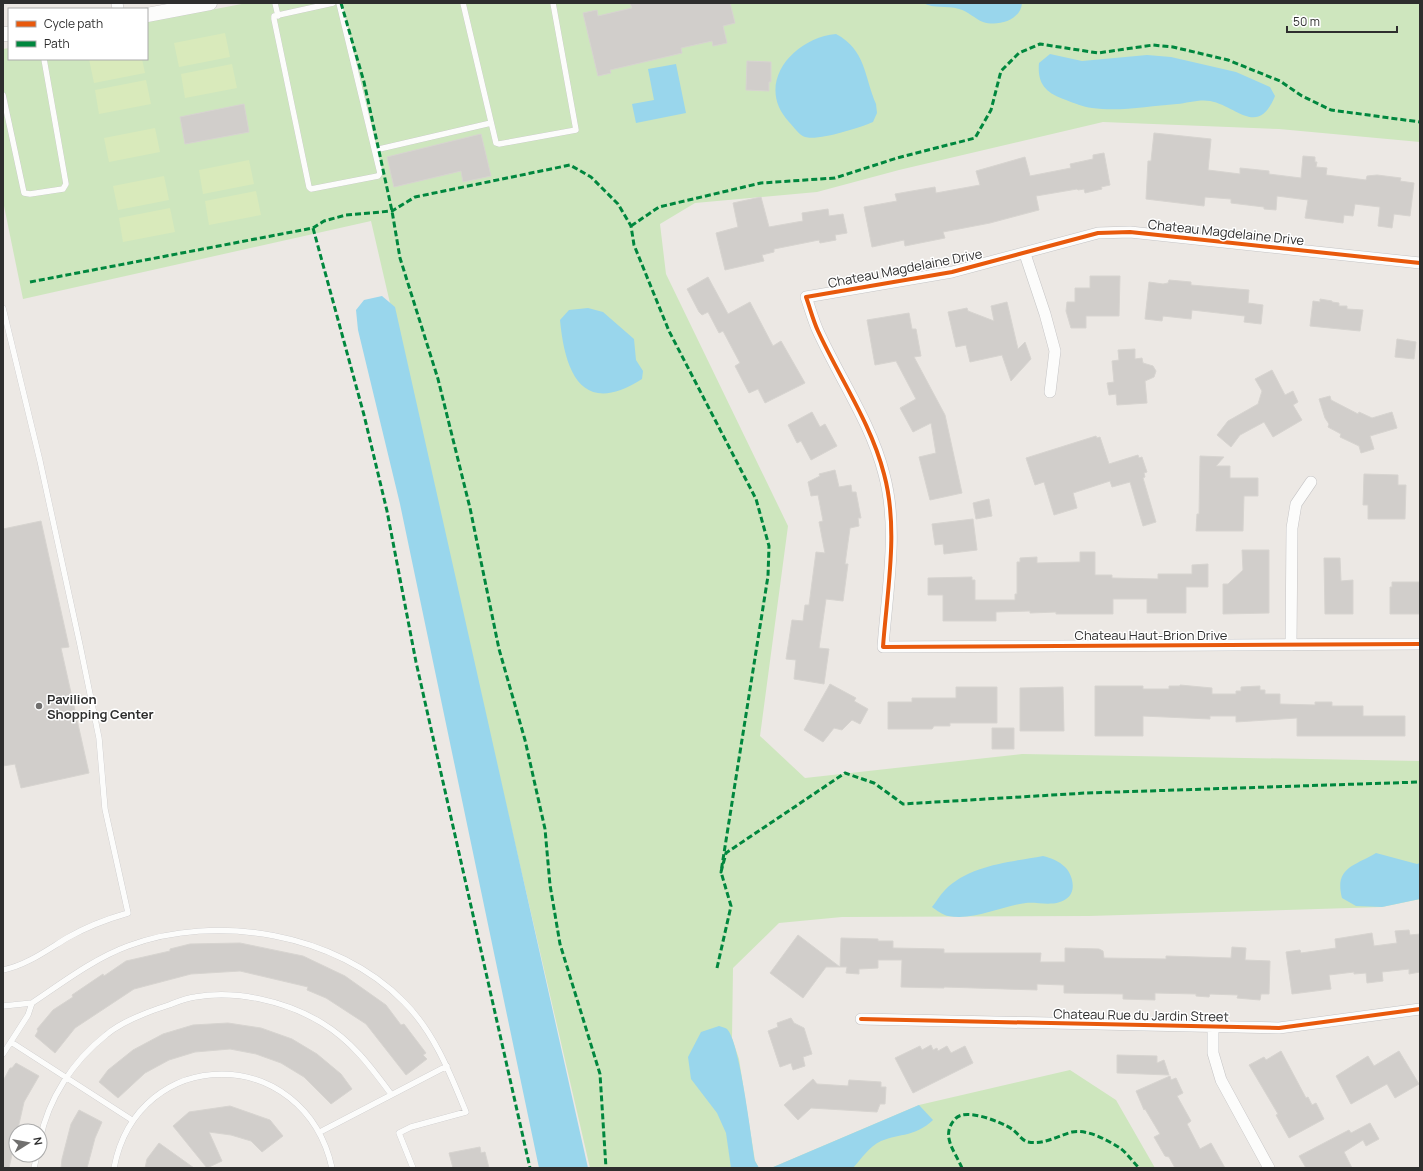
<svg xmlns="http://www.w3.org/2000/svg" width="1423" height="1171" viewBox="0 0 1423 1171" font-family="Manrope,sans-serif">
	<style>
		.green { fill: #cee6be }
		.pitch { fill: #d9eabb }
		.water { fill: #99d6ec }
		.building { fill: #d1cecb; stroke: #d7d4d0 }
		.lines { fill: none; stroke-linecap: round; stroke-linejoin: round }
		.service-casing { stroke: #c5c4c5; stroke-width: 6 }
		.minor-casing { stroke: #c5c4c5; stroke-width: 12 }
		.tertiary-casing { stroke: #c5c4c5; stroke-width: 15 }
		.service { stroke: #fcfcfb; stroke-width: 5.5 }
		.minor { stroke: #fcfcfb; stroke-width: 11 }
		.tertiary { stroke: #fcfcfb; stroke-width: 14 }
		.quiet { stroke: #00873e; stroke-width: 3; stroke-dasharray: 6 3; stroke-linecap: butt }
		.cycleway-casing { stroke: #fff; stroke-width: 6 }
		.cycleway { stroke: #e8590c; stroke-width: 4 }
		.poi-dot { fill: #706f6e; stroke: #fff; stroke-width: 1.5 }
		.labels { text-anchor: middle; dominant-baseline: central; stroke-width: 3; stroke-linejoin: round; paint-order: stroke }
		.street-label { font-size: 13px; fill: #2e2e2e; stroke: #fff }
		.poi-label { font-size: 13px; font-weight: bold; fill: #2e2e2e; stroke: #fff; text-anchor: start }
	</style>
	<rect width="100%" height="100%" fill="#ece8e4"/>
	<path class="green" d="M247 3H1420V142L1279 129 1103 122 899 170 817 192 695 203 660 224 666 274 788 526 760 736 805 778 1022 754 1420 761V899L1382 907 1089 916 842 917 779 923 733 968 732 1038 739 1059 755 1161 759 1168H590L371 221 23 299 3 201V49L9 48V59H147V22Z
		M1070 1070 1116 1100 1155 1168H771L919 1105Z"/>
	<path class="pitch" d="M225 33 230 57 179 67 174 43Z
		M89 59H142L145 73 94 83Z
		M232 64 237 88 185 98 181 74Z
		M146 80 151 104 99 114 95 90Z
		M155 128 160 152 109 162 104 138Z
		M249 160 254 184 203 194 199 170Z
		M164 176 169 200 118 210 113 186Z
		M256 191 261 215 209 225 205 201Z
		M170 208 175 232 123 242 119 218Z"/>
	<path class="water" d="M923 3H1022C1021 20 998 27 983 22 975 19 968 11 959 9 946 5 934 9 923 3Z
		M836 34C866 50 864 76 876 104L877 113 873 122C859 128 818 141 805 137 799 135 793 126 789 122 754 84 793 38 836 34Z
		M1050 54 1082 61 1147 55 1171 57 1236 72 1270 87 1275 96C1258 138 1237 106 1210 101 1200 99 1187 103 1177 104 1149 106 1119 112 1092 108 1083 107 1074 103 1066 100 1046 93 1037 84 1039 63Z
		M676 64 686 113 636 123 632 104 654 100 648 69Z
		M382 296 395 307 588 1168H539L400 504 358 330 356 310 364 300Z
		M588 308 603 312 634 339 636 360 643 371 642 379C583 417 565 374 560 320L569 310Z
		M1376 853 1417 864 1420 863V899L1382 907 1356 906 1342 898C1334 867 1355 866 1376 853Z
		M1043 856C1051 858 1059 861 1065 867 1073 875 1077 892 1066 899 1055 907 1039 902 1026 903 1001 906 974 921 948 916 943 915 936 910 932 907 936 902 940 895 945 890 969 865 1011 862 1043 856Z
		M719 1026C722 1027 726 1028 727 1029 740 1042 751 1138 755 1161L759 1168H731L726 1133 717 1113 691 1079 688 1057 701 1032Z
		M919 1105 933 1120C915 1137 901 1133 881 1141 870 1146 861 1159 853 1168H771Z"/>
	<path class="building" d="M630 3H730L735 23 723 26 727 43 713 46 712 41 681 48 682 53 610 70 611 73 598 76 583 13 597 10 598 16 632 8Z
		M747 61 771 62V82H769V91L746 90Z
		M244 104 249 132 185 144 180 117Z
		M1154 133 1211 139 1208 170 1240 174V168L1269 171V174L1301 178 1303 156 1315 157V162H1317L1316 167 1327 168 1326 175 1366 180 1367 176 1377 175 1401 178 1400 181 1414 183 1410 216 1394 214 1392 228 1378 226 1380 207 1355 204 1353 216 1344 215 1343 223 1305 218 1308 200 1277 196 1276 210 1264 209V207L1231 203V199L1205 197 1204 206 1146 199 1148 161H1151Z
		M481 134 491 176 463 182 461 171 394 187 387 157Z
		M1104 153 1110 185 1101 187 1102 189 1085 193 1084 189 1078 190 1077 189 1036 196 1039 210 990 223 943 232 945 238 905 246 904 240 872 247 864 207 897 201 895 194 935 187 936 193 980 185 976 171 1025 157 1030 176 1071 168 1070 164 1093 159V155Z
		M761 197 769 227 803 221 802 213 828 209 829 216 843 214 847 233 835 235 836 240 820 243 819 240 774 249V252L762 255 764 261 725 270 716 233 738 227 733 203Z
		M1090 276H1120L1119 316H1086V328H1071L1066 311 1067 302H1075V288H1090Z
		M708 277 728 314 750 302 773 346 781 341 805 383 765 403 758 389 749 393 735 366 740 363 723 331 719 333 708 312 702 315 699 312 687 289Z
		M1169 280 1191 282V285L1249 290 1248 303 1263 305 1261 324 1244 322 1245 316 1192 310 1191 319 1163 316 1162 321 1145 319 1149 282 1163 284 1168 283Z
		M1320 299 1332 301V302L1339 303V306H1347V309L1363 310 1360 331 1310 326 1313 301 1320 302Z
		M1007 302 1018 349 1025 342 1031 359 1011 381 1002 355 970 362 966 345 956 347 948 312 967 308 968 311 994 321 991 306Z
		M909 313 912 329H916L921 356 914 357 945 415 962 493 930 500 919 457 936 453 931 423 913 432 900 408 916 399 896 361 875 365 867 320Z
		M1397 339 1416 342 1414 359 1395 357Z
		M1135 349V359L1142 358 1143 363 1153 366 1156 371 1154 377 1145 381 1147 403 1117 405 1116 394 1109 395 1107 383 1114 382 1112 361 1119 360 1118 350Z
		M1272 370 1285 395 1293 391 1298 402 1293 405 1302 420 1273 437 1264 422 1240 435 1231 447 1217 435 1228 421 1258 404 1262 391 1255 379Z
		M1330 396 1331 400 1358 414 1359 412 1372 418 1392 412 1397 428 1370 436 1374 449 1361 453 1359 446 1340 437 1341 434 1328 427 1329 424 1325 418 1319 399Z
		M812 412 820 427 825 424 837 446 811 460 801 441 797 443 788 425Z
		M1096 436 1097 438 1100 437 1109 464 1138 455 1139 458 1142 457 1147 472 1144 473 1145 477 1143 478 1156 522 1143 526 1130 482 1112 487 1110 481 1073 493 1077 508 1054 515 1044 482 1035 485 1026 458Z
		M1200 456 1224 457 1216 466H1230V478H1258V496H1244L1243 531H1196L1197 514H1199Z
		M835 470 839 487 851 485 852 492H856L861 518H858L859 526 850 528 845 564H848L843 601 826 599 819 648 829 649 824 684 794 679 796 660 786 659 792 620 803 621 805 605H809L816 552 825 553 819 522 823 521 818 495 811 496 808 482 820 476 819 474Z
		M1364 474 1398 475V485H1406L1405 519H1368V505H1363Z
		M989 499 992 516 976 519 973 503Z
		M973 519 977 550 944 554 943 544 935 545 932 524Z
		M41 521 69 647 61 648 89 773 21 788 15 764 3 766V529Z
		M1242 550H1269V613L1223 614V584H1228L1243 570Z
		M1080 552H1095V575H1112V578L1158 579V574H1192V565L1208 564V587H1186V613H1147V599H1113V614H1056V612L1030 613V611L996 612V621H943V595H928V578L972 577V580H975V600H1015V594H1017V562H1020V558L1037 557V563L1080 562Z
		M1324 558H1340L1341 581 1353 580V614H1325Z
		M1392 582H1420V614H1390V587H1392Z
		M830 684 856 698 854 701 868 709 860 724 852 720 842 730 834 728 823 742 804 730Z
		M1180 685 1212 688V694H1236V691H1241V687L1260 686V690H1265V694H1280V704L1315 705V702H1332V706H1363V716H1405V736H1297V718L1236 722V716H1210V719L1143 716V736H1095V686H1143V689H1169V686H1180Z
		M956 687H997V723H950V726H934L932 729H888V702H912V698H956Z
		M1063 687 1064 731H1020V688Z
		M992 728H1014V749H992Z
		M1409 930 1410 935 1420 934V972L1409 974V969L1382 972 1383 981 1367 983 1366 973 1354 974V972L1329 975 1331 989 1292 994 1286 952 1300 950 1301 953 1336 948 1335 939 1372 933 1374 946 1397 943 1395 931Z
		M798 935 840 967 841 938 878 939V941H893V948L944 949V953H1041L1040 962H1065V948L1099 949 1103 951 1104 958 1166 959V956L1231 958 1232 947 1246 948 1245 960 1270 961 1269 994H1261L1260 1000 1237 998 1238 995 1210 994 1209 997 1196 996V994L1155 993V1000L1123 999V994L1064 993V985L1037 984V990L944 987V988L901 987 902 960H878V968L859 969V974L846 973 847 967H826L803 998 770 973Z
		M240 943 303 956 345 976 386 1005 401 1025 404 1024 426 1053 423 1055 427 1059 406 1075 366 1024 326 998 307 990 308 987 240 971 191 974 134 989 75 1028 55 1053 35 1036 38 1031 37 1029 53 1010 73 997 72 995 103 974 104 976 126 961 170 951V949L190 944Z
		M791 1018 794 1023 804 1028 812 1054 803 1057 805 1066 793 1070 791 1063 780 1067 768 1031 778 1027 777 1023Z
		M228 1023 261 1028 292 1039 317 1054 341 1074 352 1089 331 1104 304 1077 281 1063 256 1054 230 1049 195 1052 169 1060 145 1073 118 1098 99 1082 108 1070 133 1050 163 1034 193 1025Z
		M931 1045 933 1050 937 1048 938 1051 947 1046 951 1053 965 1046 973 1063 913 1093 895 1058 920 1046 922 1050Z
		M1281 1051 1306 1098 1308 1097 1312 1105 1316 1103 1324 1119 1289 1138 1276 1115 1278 1114 1249 1065 1264 1057 1266 1060Z
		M1399 1051 1419 1084 1395 1098 1387 1084 1351 1104 1336 1076 1368 1056 1374 1066Z
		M1117 1055 1157 1056V1063L1164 1060 1169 1075 1117 1073Z
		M16 1063 39 1076 24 1102 9 1168H3V1081L10 1068H12Z
		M1170 1076 1171 1080 1176 1078 1183 1093 1177 1096 1191 1121 1187 1124 1200 1149 1211 1143 1225 1168H1175L1169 1157 1165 1156 1154 1137 1160 1134 1145 1109 1144 1110 1136 1091Z
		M813 1079 817 1084 848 1086 849 1080 881 1082V1087H886L885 1104H880L877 1112 811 1108 798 1120 784 1105Z
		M230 1106 270 1120 283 1136 262 1152 251 1141 231 1135 209 1132 222 1161 207 1168 173 1126 189 1112Z
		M79 1110 102 1122 95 1138 87 1168H61L62 1159 71 1124Z
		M1370 1123 1379 1139 1366 1146 1363 1140 1344 1152 1352 1168H1306L1299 1156 1349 1130 1351 1133Z
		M159 1143 194 1168H145L147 1159Z
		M480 1147 481 1153 485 1152 489 1168H453L449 1153Z"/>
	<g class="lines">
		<defs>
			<path id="service" d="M275 3 278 16
				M333 3 274 16V19L309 187 311 189 378 176 380 173 339 3
				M463 3 496 143 499 144 576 130 553 3
				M3 95 24 193 30 194 63 189 66 184 44 59
				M375 150 491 123
				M3 308 40 461 80 645 99 738 105 809 128 913C107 919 86 927 67 938 47 950 27 965 3 970
				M3 1006 32 1003
				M11 1042 132 1120
				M3 1054 28 1015 32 1003C62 983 93 959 128 946 216 913 337 933 404 1002 434 1032 450 1073 466 1112L411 1127 399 1133 413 1168
				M320 1132 447 1066
				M40 1140C48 1099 73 1061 106 1035 121 1022 150 1011 169 1005 177 1002 186 998 195 997 237 990 286 1001 322 1023 352 1041 371 1067 391 1094
				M34 1168 37 1155
				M114 1168C138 1043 304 1043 332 1168"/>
			<path id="minor" d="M117 3 118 9
				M1025 254 1045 314 1055 351 1050 392
				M1420 263 1130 232 1098 233 952 272 806 297C810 308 813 320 818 331 840 379 871 423 884 474 899 529 887 591 883 647L1420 644
				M1291 645 1292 528 1296 504 1311 482
				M861 1019 1279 1028 1420 1009
				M1213 1027V1053L1221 1080 1269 1168"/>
			<path id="tertiary" d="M147 15 210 3
				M3 34H9"/>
		</defs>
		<use href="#service" class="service-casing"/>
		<use href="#minor" class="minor-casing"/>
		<use href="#tertiary" class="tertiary-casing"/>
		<use href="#service" class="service"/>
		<use href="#minor" class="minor"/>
		<use href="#tertiary" class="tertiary"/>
		<path class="quiet" d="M341 3 364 82 392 211 400 258 438 379 470 508 499 649 525 740 545 829 550 885 560 944 600 1074 606 1168
			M631 226 659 207 761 183 835 178 897 158 975 138 991 110 1001 71 1019 53 1040 44 1098 53 1153 45 1173 47 1228 60 1280 81 1302 96 1331 110 1420 122
			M313 228 364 415 387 511 416 662 530 1168
			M30 282 313 228 324 221 346 215 392 211 415 197 570 165 591 177 618 204 631 226 634 245 669 331 756 499 769 546 768 576 721 872 726 853 845 773 874 783 903 804 1086 793 1420 782
			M717 968 731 906 721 872
			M962 1168C955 1151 940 1136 955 1119 965 1107 1001 1122 1012 1129 1017 1132 1022 1141 1028 1142 1044 1145 1057 1136 1072 1132 1088 1129 1107 1140 1120 1148 1127 1153 1133 1162 1139 1168"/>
		<defs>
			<path id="cycleway" d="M1420 263 1130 232 1098 233 952 272 806 297C810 308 813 320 818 331 840 379 871 423 884 474 899 529 887 591 883 647L1420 644
				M861 1019 1279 1028 1420 1009"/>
		</defs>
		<use href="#cycleway" class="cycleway-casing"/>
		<use href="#cycleway" class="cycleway"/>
	</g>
	<circle class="poi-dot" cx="39" cy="706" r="4"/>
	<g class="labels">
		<g class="street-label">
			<text transform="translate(1226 232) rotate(6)">Chateau Magdelaine Drive</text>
			<text transform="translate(905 268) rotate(-11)">Chateau Magdelaine Drive</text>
			<text x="1151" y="635">Chateau Haut-Brion Drive</text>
			<text transform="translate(1141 1015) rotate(1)">Chateau Rue du Jardin Street</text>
		</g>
		<g class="poi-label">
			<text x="47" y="699">Pavilion<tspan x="47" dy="15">Shopping Center</tspan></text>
		</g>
	</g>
	<rect width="1423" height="1171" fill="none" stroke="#2e2e2e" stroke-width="8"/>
	<rect x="8" y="8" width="140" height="52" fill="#ffffff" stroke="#ababab"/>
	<rect x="16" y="21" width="20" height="6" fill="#e8590c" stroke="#ababab"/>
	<text x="44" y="28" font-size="12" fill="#2e2e2e">Cycle path</text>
	<rect x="16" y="41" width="20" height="6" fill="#00873e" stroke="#ababab"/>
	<text x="44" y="48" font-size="12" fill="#2e2e2e">Path</text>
	<g transform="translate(28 1143) rotate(79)"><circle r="19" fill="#ffffff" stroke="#ababab"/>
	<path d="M0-3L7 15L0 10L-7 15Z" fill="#706f6e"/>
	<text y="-6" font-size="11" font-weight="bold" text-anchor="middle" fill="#2e2e2e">N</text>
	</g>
	<path d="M1287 26v6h110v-6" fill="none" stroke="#2e2e2e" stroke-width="2"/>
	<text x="1293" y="26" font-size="12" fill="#2e2e2e" stroke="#ffffff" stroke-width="3" paint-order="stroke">50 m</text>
</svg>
